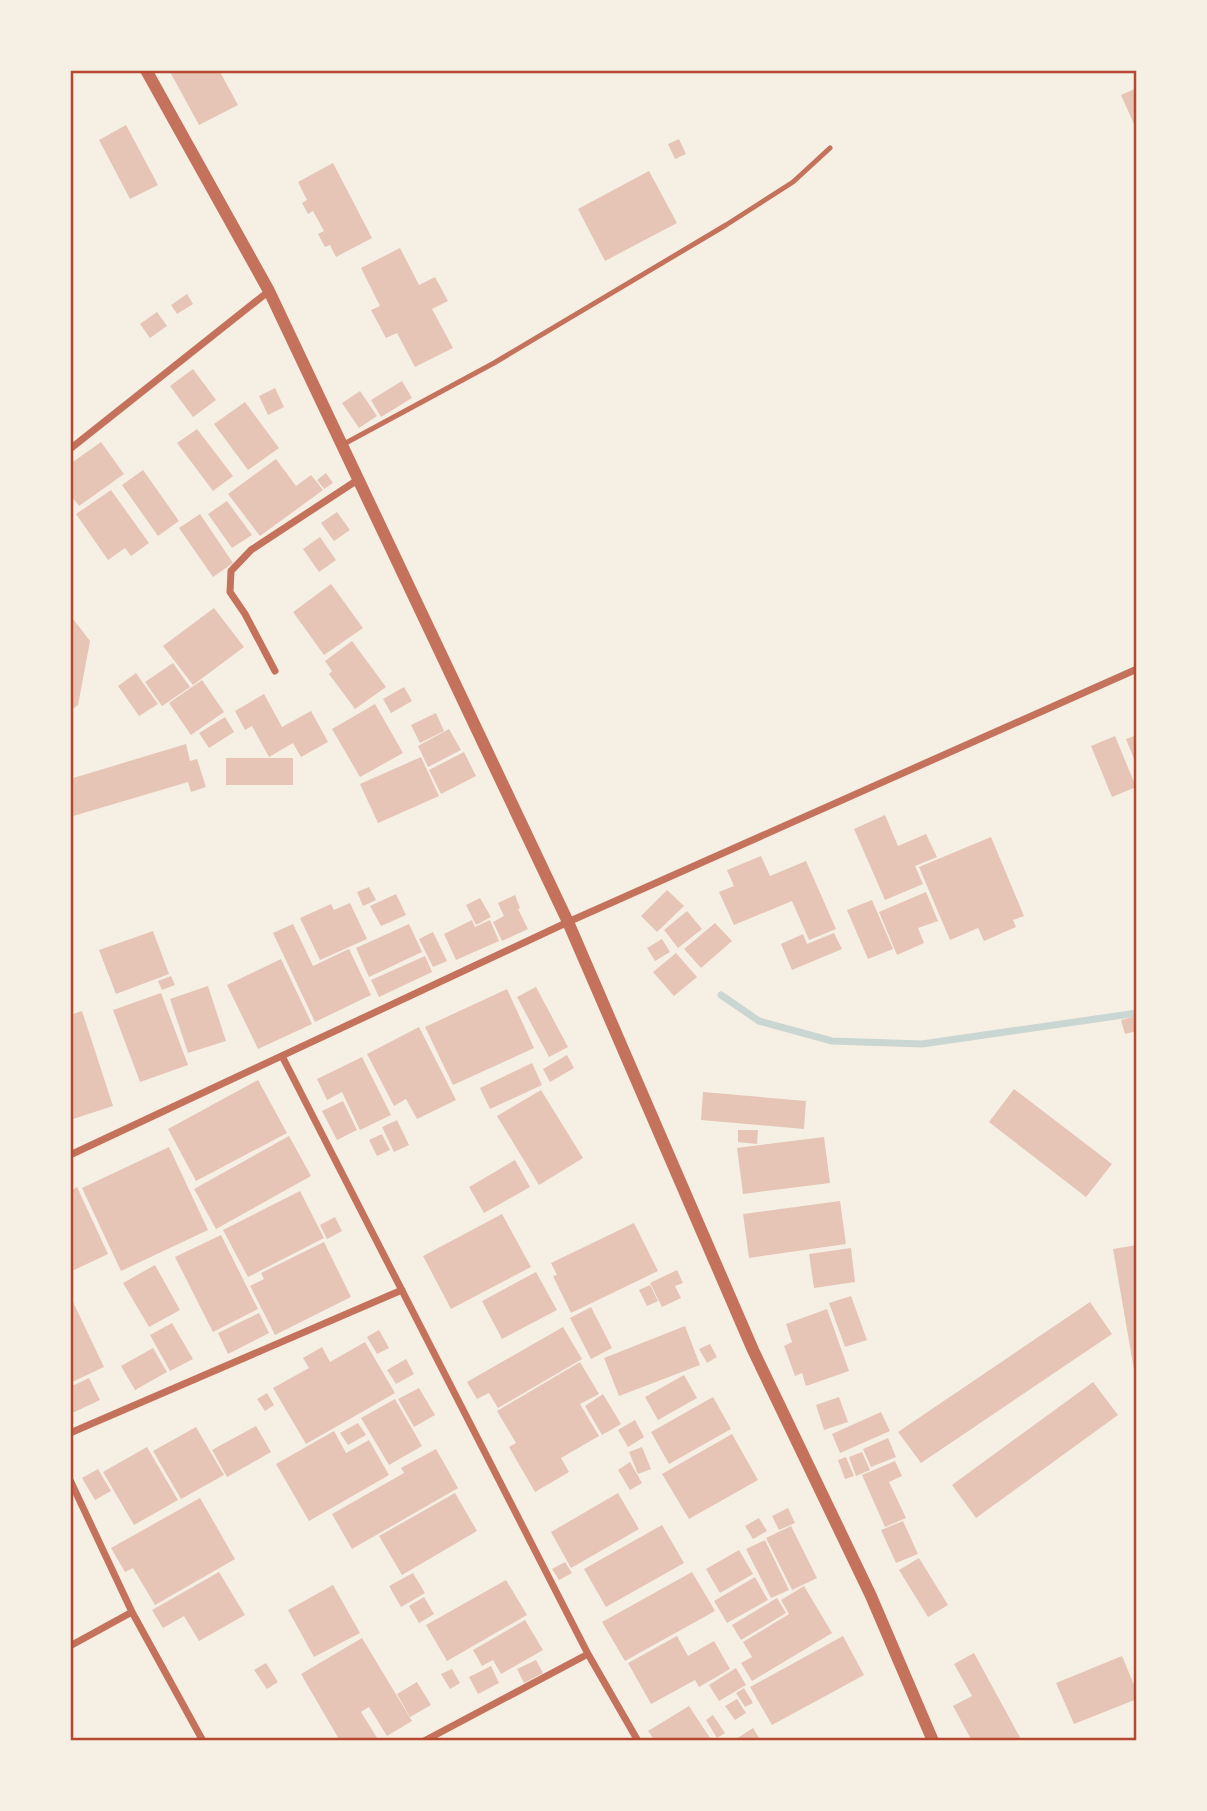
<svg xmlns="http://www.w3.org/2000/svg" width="1207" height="1811" viewBox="0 0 1207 1811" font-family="Manrope,sans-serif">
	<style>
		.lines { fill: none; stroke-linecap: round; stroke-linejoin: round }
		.stream { stroke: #c9d6d2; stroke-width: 7 }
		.building { fill: #e6c5b7 }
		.service { stroke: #c5725c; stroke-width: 5 }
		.minor { stroke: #c5725c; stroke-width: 7 }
		.tertiary { stroke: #c5725c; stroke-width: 12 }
		.neatline { fill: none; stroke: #b5482f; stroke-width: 2.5 }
	</style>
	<rect width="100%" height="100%" fill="#f6efe4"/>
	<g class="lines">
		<path class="stream" d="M721 995 759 1021 832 1041 922 1044 1137 1013"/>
	</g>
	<path class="building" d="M169 70H219L238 105 199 125Z
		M1137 88V131L1121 95Z
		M126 125 158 185 130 199 99 140Z
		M679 139 686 154 675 159 668 144Z
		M333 163 372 238 336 257 330 245 325 247 318 234 324 231 313 211 308 214 302 203 307 200 298 182Z
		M649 171 677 223 605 261 578 209Z
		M400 248 419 285 435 277 448 301 432 309 453 348 415 367 397 333 386 338 371 310 380 306 361 268Z
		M187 294 193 304 177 314 171 305Z
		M157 312 167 326 150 338 140 324Z
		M193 369 216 400 193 417 170 386Z
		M402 381 412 398 381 417 371 400Z
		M275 388 284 407 268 415 259 396Z
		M360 391 377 416 359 428 342 403Z
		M245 402 279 448 248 470 214 424Z
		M197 429 233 476 213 491 177 443Z
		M101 442 124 474 79 506 70 494V464Z
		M276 459 296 486 311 475 323 490 260 536 228 494Z
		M143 470 179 521 158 536 122 485Z
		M326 473 333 483 324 489 317 480Z
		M111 490 149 543 131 556 125 548 108 560 76 514Z
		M227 501 252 535 232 548 208 514Z
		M337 512 350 530 334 541 321 523Z
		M200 514 233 563 213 577 179 528Z
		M320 537 336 560 319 572 303 549Z
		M331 584 363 628 324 655 293 612Z
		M214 608 244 647 193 685 163 646Z
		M70 615 90 641 78 705 70 711Z
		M352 641 386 687 355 709 329 674 332 671 325 661Z
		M173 663 190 687 162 706 145 682Z
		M136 673 158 704 139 716 118 686Z
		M202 680 224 712 191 735 169 703Z
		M404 687 412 701 391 713 383 699Z
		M264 694 282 727 311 711 328 742 301 757 293 743 269 757 252 726 245 730 235 711Z
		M375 704 403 753 360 777 332 729Z
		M436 713 444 731 420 743 411 725Z
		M225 717 234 732 209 748 199 733Z
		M449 729 461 750 428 767 418 746Z
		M1137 735V766L1126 739Z
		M1115 736 1136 787 1112 797 1091 746Z
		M186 744 190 761 197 759 206 787 191 792 188 782 70 817V779Z
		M464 752 476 776 441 794 429 770Z
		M421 757 439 796 378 823 360 784Z
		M226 758H293V785H226Z
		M885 815 898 846 926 834 937 857 915 866 923 884 885 900 854 829Z
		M991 837 1024 916 1013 920 1016 927 984 941 978 928 950 940 919 867Z
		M761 856 770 876 806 861 836 929 809 940 792 901 734 925 719 892 734 886 727 870Z
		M369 887 376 900 363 906 357 892Z
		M667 890 684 906 657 932 641 916Z
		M926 892 938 921 918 928 924 943 897 955 879 912Z
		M396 894 406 915 381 926 370 906Z
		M515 895 520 908 518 909 528 929 502 941 493 922 504 916 498 903Z
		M480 898 491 917 476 925 466 905Z
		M872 900 893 949 868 959 847 910Z
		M350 903 367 939 320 960 300 918 331 904 334 910Z
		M687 911 702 929 678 948 664 930Z
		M472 920 475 927 490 920 499 941 456 960 444 934Z
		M715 923 732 941 701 968 684 949Z
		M293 924 313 966 349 949 371 995 315 1022 273 933Z
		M409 924 422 952 369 977 356 948Z
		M153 931 169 974 116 994 99 950Z
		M433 932 447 961 433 967 419 939Z
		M834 933 842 949 792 970 781 944 803 934 807 944Z
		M662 939 670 952 655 961 647 948Z
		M676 953 697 977 674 996 653 972Z
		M425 956 432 972 379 997 371 980Z
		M281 959 312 1024 258 1049 227 985Z
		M171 976 175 985 162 990 158 981Z
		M208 986 226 1041 188 1053 170 999Z
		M536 987 568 1047 549 1057 517 997Z
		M507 989 534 1048 453 1085 425 1027Z
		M161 993 188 1065 140 1082 113 1010Z
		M82 1011 113 1106 70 1120V1015Z
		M1137 1016V1031L1125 1034 1121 1020Z
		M419 1027 456 1100 417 1119 406 1099 394 1106 367 1054Z
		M567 1055 574 1068 550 1082 543 1069Z
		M362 1057 391 1115 360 1130 342 1092 327 1100 317 1079Z
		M532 1063 542 1085 490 1109 480 1088Z
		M258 1080 287 1133 196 1181 168 1129Z
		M1014 1089 1112 1164 1086 1197 989 1122Z
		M541 1090 583 1158 539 1185 497 1116Z
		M703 1092 806 1101 804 1129 701 1120Z
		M343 1101 357 1130 337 1140 322 1111Z
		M397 1120 409 1145 394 1152 382 1127Z
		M738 1130H758L757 1144 738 1142Z
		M382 1134 390 1150 377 1156 369 1140Z
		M289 1136 311 1176 216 1229 194 1189Z
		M824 1137 830 1183 743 1194 737 1148Z
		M169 1147 208 1230 121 1271 82 1188Z
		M515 1160 530 1187 484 1213 469 1187Z
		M77 1187 108 1254 70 1272V1191Z
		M300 1191 324 1238 248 1277 223 1230Z
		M840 1201 846 1244 749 1258 743 1214Z
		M502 1214 531 1267 451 1309 423 1256Z
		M335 1217 342 1231 327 1239 320 1225Z
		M634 1223 658 1271 571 1313 553 1276 557 1275 551 1263Z
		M221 1235 258 1309 213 1332 175 1257Z
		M324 1242 351 1297 275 1335 250 1286 264 1279 261 1273Z
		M1137 1245V1381H1136L1113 1249Z
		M851 1248 855 1282 814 1288 809 1254Z
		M155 1265 180 1310 149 1327 123 1283Z
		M677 1270 683 1283 675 1286 681 1298 662 1307 650 1283Z
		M536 1272 557 1310 502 1339 482 1301Z
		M650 1285 658 1301 647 1306 639 1290Z
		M851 1296 867 1340 845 1347 829 1303Z
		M73 1302 104 1367 70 1383V1304Z
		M1090 1302 1112 1334 921 1463 898 1432Z
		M591 1307 612 1348 591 1359 570 1318Z
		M827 1309 849 1371 806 1386 802 1373 795 1376 784 1346 792 1342 786 1324Z
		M259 1313 269 1333 228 1354 218 1333Z
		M172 1323 193 1359 170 1371 150 1335Z
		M685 1326 700 1365 619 1396 604 1358Z
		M563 1327 582 1359 498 1408 489 1393 477 1399 467 1382Z
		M379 1330 389 1348 377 1354 367 1337Z
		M365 1342 395 1393 306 1444 273 1388 309 1368 303 1358 322 1347 330 1362Z
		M710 1344 717 1357 707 1363 699 1349Z
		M153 1348 167 1372 135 1390 121 1366Z
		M406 1359 414 1374 396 1384 387 1370Z
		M580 1362 599 1394 580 1404 599 1436 561 1458 569 1472 535 1492 509 1447 516 1443 497 1411Z
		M684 1375 697 1398 658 1420 645 1397Z
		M89 1378 100 1400 70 1414V1387Z
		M1093 1382 1118 1415 976 1518 952 1485Z
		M419 1388 435 1415 414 1427 398 1399Z
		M267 1393 274 1405 265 1411 257 1399Z
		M603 1394 621 1424 602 1435 585 1406Z
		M713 1397 731 1429 669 1464 651 1432Z
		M839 1397 848 1422 824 1430 816 1405Z
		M395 1399 422 1446 389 1465 361 1418Z
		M881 1412 890 1431 840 1453 832 1434Z
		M635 1420 644 1437 628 1447 618 1430Z
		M358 1423 366 1435 348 1445 340 1433Z
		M256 1426 271 1452 227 1477 212 1450Z
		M196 1427 224 1475 181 1499 153 1451Z
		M334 1431 346 1453 369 1440 389 1475 309 1521 276 1464Z
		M732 1434 758 1480 689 1519 662 1474Z
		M888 1438 896 1457 871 1467 863 1449Z
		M147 1447 178 1500 134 1525 103 1472Z
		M642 1447 651 1469 638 1474 629 1452Z
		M436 1449 458 1488 352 1549 332 1514 404 1473 401 1468Z
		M862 1452 870 1470 856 1476 849 1457Z
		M846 1457 854 1476 845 1479 838 1460Z
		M895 1461 902 1476 889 1482 906 1518 885 1527 862 1475Z
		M630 1462 642 1483 630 1490 618 1470Z
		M98 1469 111 1491 95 1500 82 1478Z
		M455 1493 477 1531 402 1575 379 1536Z
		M618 1493 639 1529 571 1568 551 1532Z
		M200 1498 235 1559 155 1605 133 1568 125 1572 111 1548Z
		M788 1508 795 1523 779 1530 772 1516Z
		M759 1518 767 1531 753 1539 745 1526Z
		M903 1521 918 1554 896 1563 881 1530Z
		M662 1525 684 1563 606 1607 584 1569Z
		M791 1526 817 1578 792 1590 766 1538Z
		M765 1540 789 1590 771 1598 746 1549Z
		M739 1550 753 1574 720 1593 706 1569Z
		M919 1558 948 1605 928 1617 899 1570Z
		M565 1562 572 1573 559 1580 552 1569Z
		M219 1572 245 1615 199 1641 184 1616 163 1628 152 1610Z
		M692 1572 715 1611 625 1661 602 1622Z
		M413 1573 425 1593 401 1607 389 1586Z
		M755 1577 768 1600 727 1623 714 1601Z
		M506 1580 527 1615 447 1661 426 1625Z
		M333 1585 360 1633 314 1657 288 1610Z
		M804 1586 832 1633 752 1681 741 1663 752 1657 743 1642 789 1614 781 1600Z
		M424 1597 434 1614 419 1623 409 1606Z
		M777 1598 786 1613 741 1640 732 1625Z
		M525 1620 543 1650 501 1674 493 1660 482 1666 473 1650Z
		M677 1636 688 1656 714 1641 730 1669 699 1687 695 1680 651 1704 628 1663Z
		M843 1636 864 1675 772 1725 750 1687Z
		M362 1638 412 1721 387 1736 369 1707 361 1712 379 1741H340L301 1674Z
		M974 1653 1022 1741H972L953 1706 972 1696 954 1664Z
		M1122 1656 1137 1692V1699L1074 1724 1056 1683Z
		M536 1660 543 1673 524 1683 517 1669Z
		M266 1663 278 1682 267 1689 254 1670Z
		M491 1666 499 1683 478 1694 469 1677Z
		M736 1668 746 1685 719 1701 709 1685Z
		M452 1669 460 1683 450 1689 441 1674Z
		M417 1682 431 1705 410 1717 397 1694Z
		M744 1688 753 1703 745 1707 736 1693Z
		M737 1699 746 1713 735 1720 725 1706Z
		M689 1706 712 1741H655L648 1731Z
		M713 1715 725 1733 717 1738 706 1720Z
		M753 1728 761 1741H733Z"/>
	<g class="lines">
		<path class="service" d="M342 445 494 363 726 225 793 182 830 148"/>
		<path class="minor" d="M70 449 269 291
			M275 671 245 614 230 592 231 571 251 550 359 479
			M282 1056 588 1654 638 1741
			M70 1155 568 922 1137 669
			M70 1433 402 1290
			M70 1480 132 1612 203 1741
			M70 1646 132 1612
			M424 1741 588 1654"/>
		<path class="tertiary" d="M146 70 269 291 568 922 753 1350 871 1596 933 1741"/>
	</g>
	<rect width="1207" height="1811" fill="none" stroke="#f6efe4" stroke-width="144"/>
	<rect x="72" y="72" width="1063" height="1667" class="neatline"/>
</svg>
